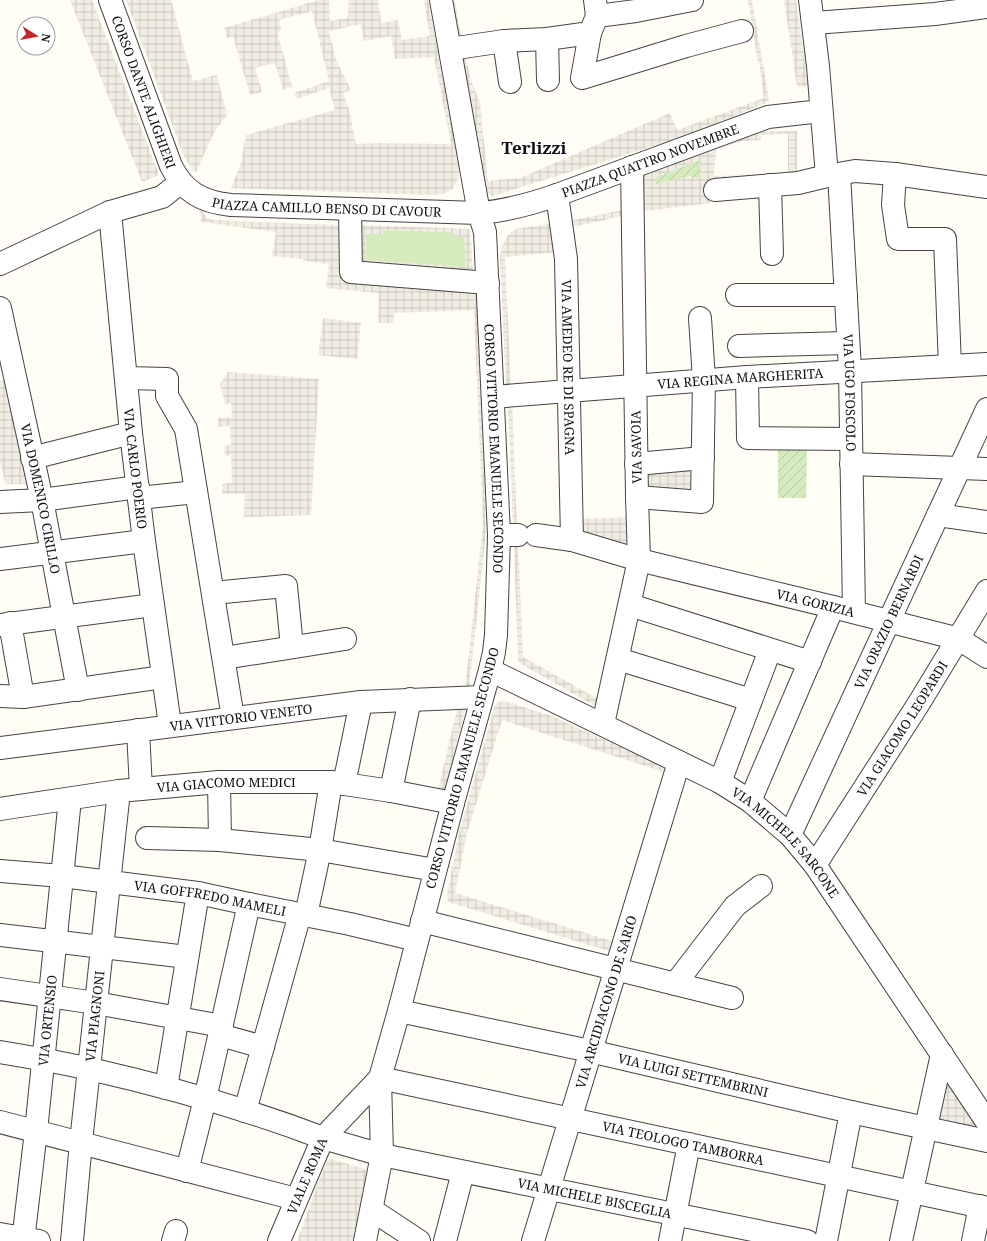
<svg xmlns="http://www.w3.org/2000/svg" width="987" height="1241" viewBox="0 0 987 1241" font-family="'Noto Serif',serif">
	<style>
		.grass { fill: #d5ebbd }
		.garden { fill: url(#garden-furrows) }
		.plaza { fill: url(#plaza-grid); fill-rule: evenodd }
		.lines { fill: none; stroke-linecap: round; stroke-linejoin: round }
		.minor-casing { stroke: #444; stroke-width: 24 }
		.tertiary-casing { stroke: #444; stroke-width: 24 }
		.minor { stroke: #fff; stroke-width: 22 }
		.tertiary { stroke: #fff; stroke-width: 22 }
		.labels { text-anchor: middle; dominant-baseline: central; stroke-width: 4; stroke-linejoin: round; paint-order: stroke }
		.street-label { font-size: 13px; fill: #111; stroke: #fff }
		.district-label { font-size: 17px; font-weight: bold; fill: #111; stroke: #fff }
	</style>
	<defs>
		<pattern id="garden-furrows" width="10" height="10" patternUnits="userSpaceOnUse"><rect width="10" height="10" fill="#d5ebbd"/><path d="M-1 1l2-2M0 10L10 0M9 11l2-2" fill="none" stroke="#b6c8a1"/></pattern>
		<pattern id="plaza-grid" width="8" height="8" patternUnits="userSpaceOnUse"><rect width="8" height="8" fill="#f1ede2"/><path d="M0 4h8M4 0v8" fill="none" stroke="#cecac1"/></pattern>
	</defs>
	<rect width="100%" height="100%" fill="#fffdf5"/>
	<path class="grass" d="M383 230 451 232V236L465 237 466 268 365 260 366 234H382Z"/>
	<path class="garden" d="M700 160 701 177 692 179 691 176 656 184V177Z
		M807 448 806 498H778V450Z"/>
	<path class="plaza" d="M70 0H92L159 175 142 182Z
		M126 0H171L193 81 217 75 227 115 214 133 196 172 193 171 191 168 183 154Z
		M319 0H329L330 21 348 18 349 0H378L381 23 398 20 402 40 430 36 424 0H428L460 169 458 179 454 187 450 191 442 194 431 195 231 188 241 163 246 135 335 110 329 88 296 99 294 93 329 81 312 11 279 20 281 29 278 34 292 87 283 90 275 63 255 68 262 92 250 95 233 36 227 38 224 28ZM361 24 364 41 391 36 395 59 434 57 451 144 378 143 356 144 349 109 343 93 351 90 336 60 329 31Z
		M453 0H455L462 44 472 83 480 103 488 181 520 178 670 113 677 130 764 98 759 62H758L748 0H752L769 100 764 104 679 138 499 194 493 196 490 195 487 193 486 187 460 48Z
		M784 0H796L808 83 807 86 799 87 797 86Z
		M797 131V178L715 190 716 202 639 212 641 180 645 174 653 170 717 146 761 132ZM788 134V174L714 176 716 149 743 141 761 140V135ZM700 160 701 177 692 179V176L656 184V177Z
		M200 209 202 210 207 218 212 220 338 225 341 232V278L344 280 477 292 486 532 469 689 465 690 483 524 474 310 394 313V323H378L379 293 326 288 329 264 306 261 302 259 272 256 276 232 201 222Z
		M623 210 627 215 568 228 569 221Z
		M555 223 559 252 505 257 511 388H506L500 257 502 246 506 238 512 231 516 229Z
		M361 225 470 229 473 269 472 271 361 264 360 226ZM383 230 451 232V236L464 237 466 267 365 260 366 234H383Z
		M323 318 361 323 357 359 318 355Z
		M228 372 319 379 311 515 244 517 245 494H222V484L232 483 231 455 225 456 224 446 231 445 230 426 218 427V418L232 417 231 403 225 404 220 384Z
		M9 379 29 484H7L5 482 0 462V381Z
		M512 401 517 528 513 527 508 402Z
		M703 458 702 502 637 497 636 464Z
		M638 517 639 560 572 540V519Z
		M518 542 523 657 602 701 597 707 521 664 518 661 514 544Z
		M504 701 552 716 669 769 668 773 664 772 502 720 467 833 455 893 612 941 609 951 448 902 447 895 459 833 495 705 498 702Z
		M458 705 465 709 445 791 437 794Z
		M944 1066 987 1131 932 1124Z
		M331 1159 368 1170 369 1173 354 1241H297L319 1180 328 1160Z"/>
	<g class="lines">
		<defs>
			<g id="minor">
				<path id="s1" d="M441 0 479 213C506 211 531 204 557 195L768 117 821 111"/>
				<path d="M595 0 597 16 590 33 582 78 686 46 742 31"/>
				<path d="M597 16 636 11 692 0"/>
				<path d="M814 23 935 14 987 7"/>
				<path d="M547 39 548 80"/>
				<path d="M504 41 510 82"/>
				<path d="M450 49 504 41 547 39 590 33"/>
				<path id="s2" d="M839 174 850 370 854 612"/>
				<path d="M895 174 893 205 898 239H945L950 366"/>
				<path d="M770 185 772 254"/>
				<path d="M715 190 798 183 827 176"/>
				<path id="s3" d="M557 195 566 259 572 540"/>
				<path d="M350 209 351 272 488 283"/>
				<path id="s4" d="M110 212 131 433 144 541 170 725"/>
				<path d="M0 264 110 212 162 197 181 182"/>
				<path d="M737 295H846"/>
				<path id="s5" d="M0 308 42 500 78 690"/>
				<path d="M739 346 848 343"/>
				<path d="M747 377 748 438 851 439"/>
				<path d="M126 378 167 379V396L186 429 233 718"/>
				<path id="s6" d="M493 397 747 377 987 364"/>
				<path d="M32 458 131 433"/>
				<path d="M636 464 703 458"/>
				<path d="M851 464 987 469"/>
				<path d="M637 497 702 502 704 380 700 318"/>
				<path d="M139 498 196 492"/>
				<path d="M0 502 42 500 138 487"/>
				<path d="M938 515 987 522"/>
				<path d="M499 535H518"/>
				<path id="s7" d="M536 535 572 540 639 560 833 607 959 639 987 657"/>
				<path d="M0 559 144 541"/>
				<path d="M213 593 286 586 292 647"/>
				<path d="M630 605 810 662"/>
				<path d="M10 623 23 697"/>
				<path d="M0 625 153 605"/>
				<path d="M224 658 345 639"/>
				<path d="M618 659 751 700"/>
				<path id="s8" d="M490 670 720 782 750 801 790 835 815 865 987 1122"/>
				<path d="M0 696 23 697 163 677"/>
				<path d="M603 724 639 560 637 497 632 167"/>
				<path d="M138 730 141 789"/>
				<path id="s9" d="M0 748 361 702 482 697"/>
				<path d="M219 782 220 840"/>
				<path d="M720 782 770 650"/>
				<path d="M344 784 361 702"/>
				<path d="M391 791 410 699"/>
				<path d="M750 801 833 607"/>
				<path id="s10" d="M0 809 119 791 219 782H331L391 791 453 803"/>
				<path id="s11" d="M790 835 987 409"/>
				<path d="M147 838 220 840 320 850 435 870"/>
				<path id="s12" d="M815 865 919 703 987 591"/>
				<path id="s13" d="M0 871 62 876 198 893 249 904 350 924 417 940"/>
				<path d="M306 915 320 850 331 782"/>
				<path d="M422 921 732 998"/>
				<path d="M0 935 187 957"/>
				<path d="M675 984 735 906 761 886"/>
				<path d="M0 989 96 1003 222 1026"/>
				<path id="s14" d="M399 1011 590 1051 851 1112 987 1141"/>
				<path d="M220 1035 263 1047"/>
				<path d="M0 1052C30 1057 60 1062 90 1069 169 1087 247 1109 323 1138"/>
				<path id="s15" d="M380 1078 987 1208"/>
				<path d="M166 1088 198 893"/>
				<path d="M245 1111 300 914"/>
				<path d="M0 1122 296 1199"/>
				<path id="s16" d="M382 1155 807 1241"/>
				<path d="M187 1171 205 1099 249 904"/>
				<path d="M372 1210 419 1241"/>
				<path d="M0 1234 39 1241"/>
				<path id="s17" d="M23 1241 36 1131 70 799"/>
				<path id="s18" d="M72 1241 81 1142 119 791"/>
				<path d="M173 1241 176 1231"/>
				<path d="M445 1241 463 1172"/>
				<path id="s19" d="M533 1241 679 762"/>
				<path d="M670 1241 689 1144"/>
				<path d="M826 1241 851 1112"/>
				<path d="M901 1241 942 1054"/>
				<path d="M973 1241 980 1206"/>
			</g>
			<g id="tertiary">
				<path id="s20" d="M110 0 171 166C184 192 202 202 231 205L479 213 485 232 499 535 496 635 494 652 490 670 453 803 399 1011 380 1078 382 1155 365 1241"/>
				<path d="M810 0 818 66 827 176 855 171 895 174 987 187"/>
				<path d="M323 1138 382 1155"/>
				<path id="s21" d="M279 1241 323 1138 380 1078"/>
			</g>
		</defs>
		<use href="#minor" class="minor-casing"/>
		<use href="#tertiary" class="tertiary-casing"/>
		<use href="#minor" class="minor"/>
		<use href="#tertiary" class="tertiary"/>
	</g>
	<g class="labels">
		<g class="street-label">
			<text stroke="none"><textPath href="#s20" startOffset="98">CORSO DANTE ALIGHIERI</textPath></text>
			<text stroke="none"><textPath href="#s1" startOffset="396">PIAZZA QUATTRO NOVEMBRE</textPath></text>
			<text stroke="none"><textPath href="#s20" startOffset="348">PIAZZA CAMILLO BENSO DI CAVOUR</textPath></text>
			<text stroke="none"><textPath href="#s3" startOffset="173">VIA AMEDEO RE DI SPAGNA</textPath></text>
			<text stroke="none"><textPath href="#s6" startOffset="248">VIA REGINA MARGHERITA</textPath></text>
			<text stroke="none"><textPath href="#s2" startOffset="219">VIA UGO FOSCOLO</textPath></text>
			<text transform="translate(636 447) rotate(-91)">VIA SAVOIA</text>
			<text stroke="none"><textPath href="#s20" startOffset="737">CORSO VITTORIO EMANUELE SECONDO</textPath></text>
			<text stroke="none"><textPath href="#s4" startOffset="258">VIA CARLO POERIO</textPath></text>
			<text stroke="none"><textPath href="#s5" startOffset="195">VIA DOMENICO CIRILLO</textPath></text>
			<text stroke="none"><textPath href="#s7" startOffset="288">VIA GORIZIA</textPath></text>
			<text stroke="none"><textPath href="#s11" startOffset="235">VIA ORAZIO BERNARDI</textPath></text>
			<text stroke="none"><textPath href="#s9" startOffset="243">VIA VITTORIO VENETO</textPath></text>
			<text stroke="none"><textPath href="#s12" startOffset="162">VIA GIACOMO LEOPARDI</textPath></text>
			<text transform="translate(462 768) rotate(-75)">CORSO VITTORIO EMANUELE SECONDO</text>
			<text stroke="none"><textPath href="#s10" startOffset="228">VIA GIACOMO MEDICI</textPath></text>
			<text stroke="none"><textPath href="#s8" startOffset="346">VIA MICHELE SARCONE</textPath></text>
			<text stroke="none"><textPath href="#s13" startOffset="212">VIA GOFFREDO MAMELI</textPath></text>
			<text stroke="none"><textPath href="#s19" startOffset="250">VIA ARCIDIACONO DE SARIO</textPath></text>
			<text stroke="none"><textPath href="#s18" startOffset="226">VIA PIAGNONI</textPath></text>
			<text stroke="none"><textPath href="#s17" startOffset="222">VIA ORTENSIO</textPath></text>
			<text stroke="none"><textPath href="#s14" startOffset="301">VIA LUIGI SETTEMBRINI</textPath></text>
			<text stroke="none"><textPath href="#s15" startOffset="310">VIA TEOLOGO TAMBORRA</textPath></text>
			<text stroke="none"><textPath href="#s21" startOffset="71">VIALE ROMA</textPath></text>
			<text stroke="none"><textPath href="#s16" startOffset="217">VIA MICHELE BISCEGLIA</textPath></text>
		</g>
		<g class="district-label">
			<text x="534" y="147">Terlizzi</text>
		</g>
	</g>
	<g transform="translate(36 36) rotate(101)"><circle r="19" fill="#ffffff" stroke="#a0a0a0"/>
	<path d="M0-3L7 15L0 10L-7 15Z" fill="#c4262e"/>
	<text y="-6" font-size="11" font-weight="bold" text-anchor="middle" fill="#111111">N</text>
	</g>
</svg>
